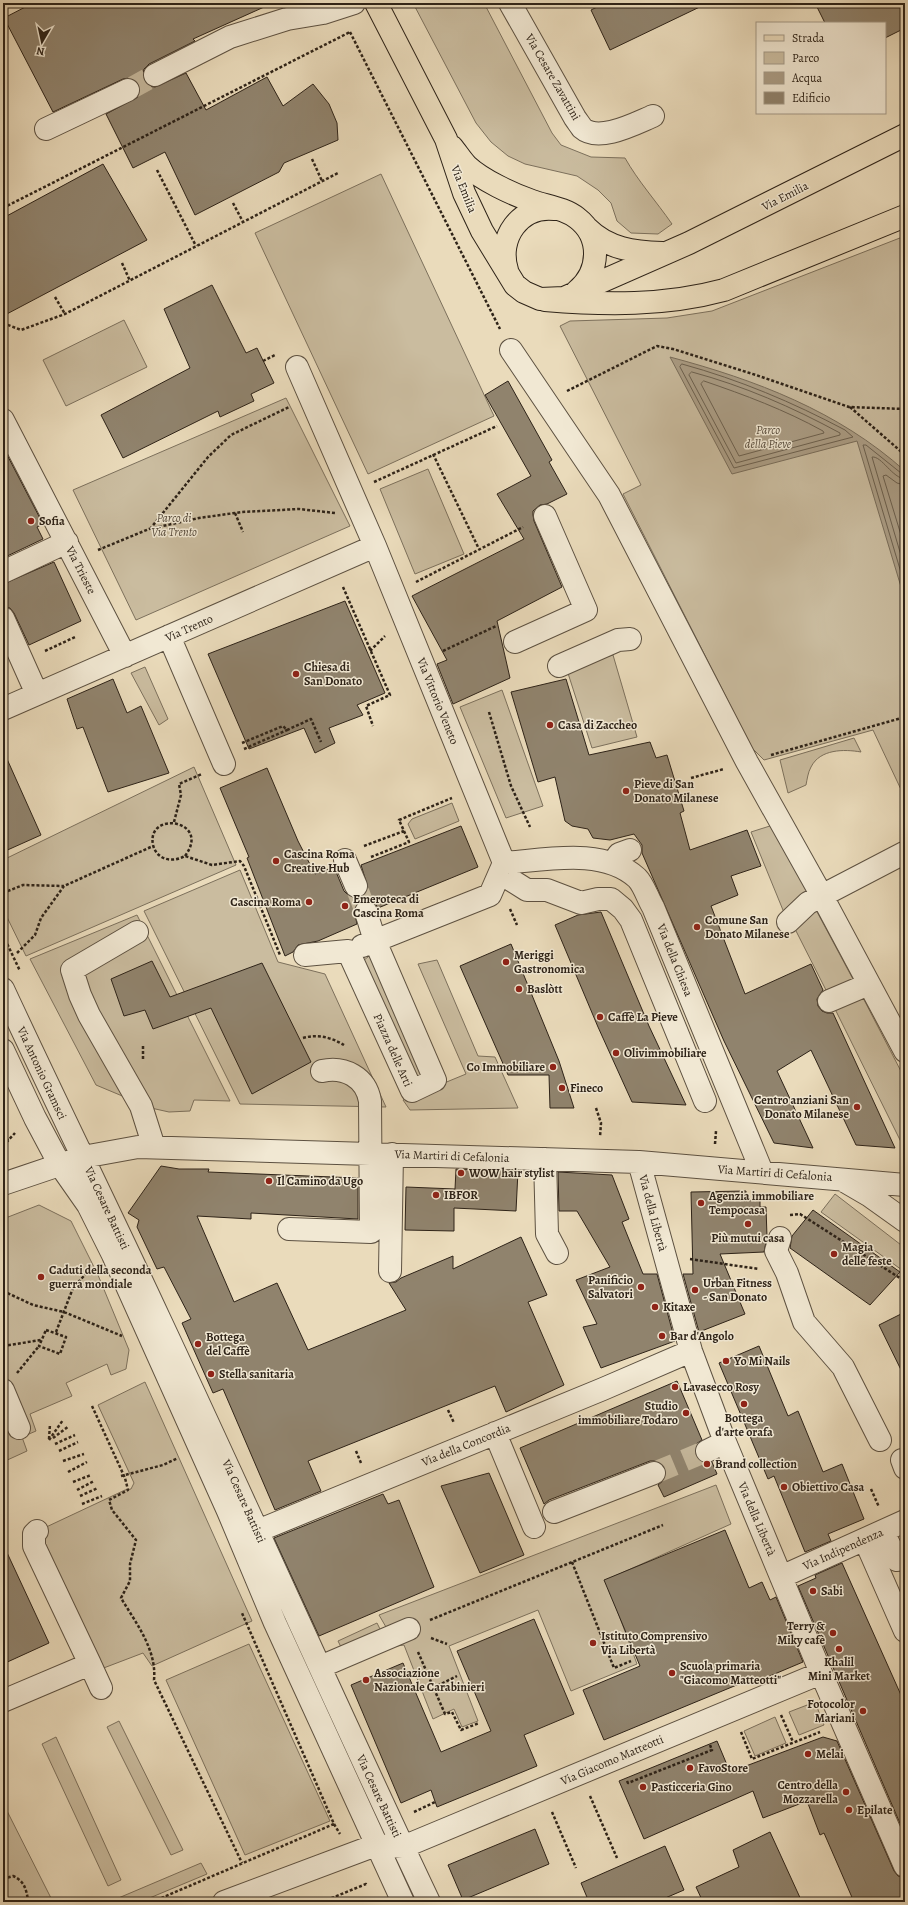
<svg xmlns="http://www.w3.org/2000/svg" width="908" height="1905" viewBox="0 0 908 1905" font-family="Alegreya,serif">
	<style>
		.green { fill: #cabc9f; stroke: #7c705c }
		.water { fill: #aa9c84; stroke: #786c59 }
		.lines { fill: none; stroke-linecap: round; stroke-linejoin: round }
		.shore { stroke: #6c604e; stroke-width: 1 }
		.building { fill: #90836d; stroke: #2e2318 }
		.minor-tunnel { stroke: #c4b69a; stroke-width: 22; stroke-dasharray: 22 11; stroke-linecap: butt }
		.minor-casing { stroke: #5d5141; stroke-width: 24 }
		.major-casing { stroke: #2e2318; stroke-width: 24 }
		.highway-casing { stroke: #2e2318; stroke-width: 24 }
		.path { stroke: #2e2318; stroke-width: 2.5; stroke-dasharray: 3 2; stroke-linecap: butt }
		.minor { stroke: #f1e8d3; stroke-width: 22 }
		.major { stroke: #eadbbb; stroke-width: 22 }
		.highway { stroke: #eadbbb; stroke-width: 22 }
		.poi-dot { fill: #8f2418; stroke: #f1e8d3; stroke-width: 1.5 }
		.labels { text-anchor: middle; dominant-baseline: central; stroke-width: 3; stroke-linejoin: round; paint-order: stroke }
		.street-label { font-size: 12px; fill: #2e2318; stroke: #f1e8d3 }
		.park-label { font-size: 12px; font-style: italic; fill: #55493a; stroke: #f1e8d3 }
		.poi-label { font-size: 12px; font-weight: bold; fill: #2e2318; stroke: #f1e8d3; text-anchor: start }
	</style>
	<rect width="100%" height="100%" fill="#eadbbb"/>
	<filter id="stains"><feTurbulence type="fractalNoise" baseFrequency=".005" numOctaves="4"/><feColorMatrix values="0 0 0 0 .2 0 0 0 0 .09 0 0 0 0 .02 0 0 0 .5 -.17"/></filter>
	<radialGradient id="worn" r=".72"><stop offset=".6" stop-color="#630" stop-opacity="0"/><stop offset="1" stop-color="#630" stop-opacity=".3"/></radialGradient>
	<path class="green" d="M413 3H484L552 133 561 145 591 157 625 158C638 181 656 201 672 224L658 234 631 233 617 221 611 203 598 190 577 176 525 164 508 156 491 142 476 123Z
		M381 174 494 416 368 474 255 233Z
		M905 236V798L873 730 764 760 752 748 623 494 641 485 560 326 570 321 667 318 712 311Z
		M124 320 147 367 66 406 43 360Z
		M286 398 350 526 136 620 73 490Z
		M428 469 464 554 415 574 380 489Z
		M613 655 637 737 592 748 566 667Z
		M145 667 168 719 159 725 131 673Z
		M502 690 543 806 506 818 460 707Z
		M854 738 861 752C844 749 820 749 811 767 808 772 807 780 806 785L788 793 780 760Z
		M194 767 236 865 26 956 3 909V860Z
		M452 803 459 821 415 839 408 824 412 819Z
		M773 825 809 892 785 915 751 832Z
		M240 870 278 962 325 974 386 1107 240 1104 144 911Z
		M816 910 855 983 829 996 794 927Z
		M137 915 230 1101 194 1100 190 1111 169 1112 151 1108 96 1085 30 959Z
		M373 953 427 1073 412 1079 359 964Z
		M437 960 478 1056 495 1057 518 1108 410 1110 403 1100 466 1074 418 964Z
		M861 994 905 1079V1150L834 1007Z
		M835 1194 905 1248V1264L902 1270 821 1212Z
		M39 1205 71 1221 98 1275 129 1350 126 1369 111 1375 107 1364 66 1383 72 1396 30 1414 36 1431 22 1437 27 1451 3 1462V1433L25 1422 3 1371V1219Z
		M145 1382 252 1621 152 1666 143 1653 101 1669 38 1539 42 1529 125 1490 131 1489 134 1483 98 1405Z
		M716 1485 731 1524 606 1580 637 1664 571 1691 538 1610 449 1646 478 1721 462 1727 454 1709 433 1719 404 1645 397 1646 379 1615Z
		M377 1623 382 1633 343 1651 338 1641Z
		M249 1644 330 1821 245 1855 166 1680Z
		M815 1702 824 1725 799 1735 789 1712Z
		M775 1717 786 1743 755 1756 744 1731Z
		M119 1721 183 1850 171 1855 107 1727Z
		M56 1737 121 1880 108 1886 42 1744Z
		M3 1803 53 1902H3Z
		M201 1863 207 1874 140 1902H109Z"/>
	<path class="water" d="M670 357C756 380 838 411 905 471V600L857 441 732 474Z"/>
	<g class="lines">
		<path class="shore" d="M682 364C740 380 792 402 845 430L853 437 734 468 680 367Z
			M692 372C744 386 792 407 840 433V435L736 463 689 375Z
			M704 381C745 395 785 410 823 431L824 433 739 456 701 384Z
			M905 474 901 473 866 445H863L905 586
			M905 479C892 478 882 456 872 457L905 569
			M905 485 897 483 886 475 883 476 905 548"/>
	</g>
	<path class="building" d="M33 3H273L193 39 195 41 149 64 144 69 143 74 144 80 149 86 155 87 186 73 206 110 267 77 283 106 313 84 329 104 337 123 338 140 284 163 279 172 195 215 165 152 133 168 106 114 138 97 140 91 139 84 135 80 129 78 123 79 53 112 4 18Z
		M605 3H708L610 50 591 10Z
		M815 3H905V28L885 38V23H825Z
		M103 164 147 240 3 316V218Z
		M212 285 246 353 257 348 274 383 251 394 254 401 220 417 218 411 123 458 101 415 190 368 164 309Z
		M508 381 552 460 549 462 567 494 547 504 540 505 533 511V515L534 521 562 587 497 621 510 678 453 704 437 664 447 660 412 596 524 539 497 494 531 476 485 395Z
		M3 447 43 524 37 527 43 539 3 558Z
		M54 562 81 621 29 645 14 613 10 608 3 606V584Z
		M345 601 385 693 357 705 363 715 329 728 335 743 315 753 304 728 249 749 208 654Z
		M113 679 127 713 141 706 169 773 108 792 83 727 77 729 67 699Z
		M566 679 589 755 650 742 656 758 667 755 684 811 680 813 690 850 747 830 761 866 731 876 738 895 711 906 745 994 811 964 823 990 817 999 818 1006 822 1011 827 1013H833L895 1148 856 1145 811 1050 777 1071 813 1148 774 1143 724 1041 642 853V845L634 834 610 840 593 838 588 829 572 826 565 821 555 777 538 782 511 692Z
		M3 750 41 835 3 852Z
		M267 768 298 841 315 874 334 867 344 891 349 896 354 898H360L366 894 368 888 361 865 461 826 478 867 378 908 375 903 369 900H362L357 904 354 910 357 924 318 941 298 945 293 952 285 956 247 858 249 857 220 788Z
		M601 912 649 1026 686 1105 632 1102 598 1027 555 925 578 915Z
		M511 944 559 1061 574 1108H550L549 1075H508L460 966Z
		M152 961 170 997 262 963 311 1062 252 1094 211 1008 153 1029 145 1010 124 1016 111 979Z
		M161 1166 179 1169H209L208 1172 358 1178V1219L251 1213V1219L197 1216 234 1302 277 1283 308 1350 406 1310 389 1283 396 1282 401 1278 453 1256V1269L521 1237 547 1295 528 1302 564 1385 506 1412 495 1386 308 1461 321 1491 275 1510 223 1389 213 1393 182 1323 191 1319 164 1267 157 1269 137 1227 139 1220 128 1213Z
		M456 1169 518 1171 516 1211 454 1208V1231L405 1230 406 1187 455 1189Z
		M558 1172 612 1175 629 1219 622 1222 643 1274H657L675 1341 601 1368 583 1327 597 1324 576 1280 610 1267 577 1211H559Z
		M746 1191V1200H760V1207H766L767 1237 764 1252 720 1254 745 1314 699 1332 683 1274H693L691 1192Z
		M813 1210 900 1272 870 1305 790 1248 792 1236Z
		M905 1312V1378L879 1325Z
		M759 1346 788 1416 798 1411 823 1472 842 1464 864 1519 828 1534 831 1541 805 1552 774 1476 768 1479 719 1363Z
		M677 1381 702 1440 696 1444 695 1451 696 1456 700 1462 706 1463 712 1462 717 1474 664 1497 658 1485 664 1480 666 1475V1469L661 1463 656 1461H650L549 1500 544 1504 520 1448Z
		M489 1473 524 1555 480 1573 441 1486Z
		M383 1494 388 1504 399 1500 434 1587 319 1636 274 1538Z
		M725 1530 749 1588 762 1582 770 1600 776 1597 803 1662 758 1681 756 1677 604 1740 583 1690 640 1666 604 1580Z
		M3 1544 49 1643 3 1664Z
		M842 1563 905 1704V1835L798 1586 816 1578 815 1575Z
		M534 1619 574 1714 524 1735 537 1766 437 1807 431 1790 401 1803 351 1685 403 1663 441 1752 491 1731 457 1651Z
		M823 1737 837 1741 894 1871 898 1876 905 1878V1902H854L824 1833 820 1835 807 1801 763 1818 753 1791 644 1839 619 1781 717 1741 730 1772Z
		M535 1829 549 1864 463 1900 448 1865Z
		M770 1832 802 1902H703L696 1887 739 1867 733 1850Z
		M665 1846 684 1890 656 1902H589L581 1883Z"/>
	<g class="lines">
		<path class="minor-tunnel" d="M128 90 155 75
			M356 886 366 912
			M654 1473 707 1451"/>
		<defs>
			<path id="minor" d="M510 3 575 118C577 121 580 125 582 128 599 143 636 123 653 116
				M155 75 230 37 287 19 323 13 354 3
				M46 129 128 90
				M511 350 609 495 747 762 822 896 905 1051
				M297 367 375 546 511 880 527 890H547L581 903 598 899H611L623 909 631 920 705 1101
				M3 420 125 656
				M3 572 67 542
				M3 618 37 694
				M169 636 224 764
				M515 642 586 610 545 516
				M559 666 618 640 630 639
				M3 709 375 546
				M345 860 356 886
				M504 863C546 860 603 847 637 878 644 885 648 899 653 907L762 1172
				M613 863 619 854 630 850
				M788 922 808 903 904 853
				M137 932 72 970 80 995 89 1015 141 1106 154 1147
				M362 946 490 895 504 863
				M305 955 348 951 412 1091 435 1080 375 941 366 912
				M3 989C54 1099 108 1208 159 1318 250 1512 337 1708 429 1902
				M829 1001 869 984
				M3 1050 35 1118 60 1165 88 1205 113 1255 228 1511 275 1623 403 1902
				M545 1159 547 1234 557 1253
				M639 1162 691 1351 725 1442 821 1673 905 1866
				M846 1182 870 1196 905 1221
				M3 1184 83 1157 138 1147 639 1162 905 1185
				M289 1229 371 1232 370 1101C366 1077 344 1066 322 1071
				M780 1238 776 1251 787 1273 804 1322 843 1367 880 1440
				M390 1271 392 1154
				M3 1390 19 1428
				M495 1433 534 1527
				M707 1451 725 1442
				M902 1460 905 1468
				M554 1512 654 1473
				M37 1531 34 1534V1546L90 1664
				M883 1532 897 1560 905 1556
				M243 1537 603 1389 691 1351
				M865 1540 905 1631
				M781 1577 905 1521
				M320 1667 409 1629
				M3 1701 90 1664 101 1688
				M224 1902 376 1845 403 1847 821 1673"/>
			<path id="major" d="M376 3 446 139 464 193 482 231 515 285 524 292 540 299 564 298 689 243 905 135
				M452 147C457 153 462 161 467 166 482 180 512 194 532 201 546 206 565 208 577 218 602 237 600 272 577 291
				M587 228C608 249 634 252 662 253
				M507 270C497 238 520 205 555 209"/>
			<path id="highway" d="M545 300C605 305 665 306 724 290L905 216"/>
		</defs>
		<use href="#minor" class="minor-casing"/>
		<use href="#major" class="major-casing"/>
		<use href="#highway" class="highway-casing"/>
		<path class="path" d="M350 32 500 329
			M312 159 322 181
			M157 170 196 246
			M233 203 243 222
			M3 208 350 32
			M122 263 130 281
			M55 297 65 314
			M3 323 21 330 65 314 338 173
			M263 361 275 355
			M567 391 657 346 673 349 756 375 849 407 905 409
			M850 407 905 455
			M433 454 479 549
			M374 482 497 426
			M235 513 243 532
			M150 529 208 457 231 435 289 407
			M98 550 149 529 199 518 242 512 299 509 335 513
			M416 582 523 527
			M343 587 390 695 366 706 373 726
			M45 651 75 637
			M370 651 385 636
			M443 651 496 626
			M489 712 511 786 530 827
			M242 743 283 726 287 730 311 719 321 742
			M244 749 287 730
			M771 755 905 717
			M691 778 724 769
			M174 822 181 795 179 784 202 774
			M364 846 404 831
			M185 856C212 820 146 810 153 845 157 860 172 863 185 856L212 865 240 861 244 866 280 955
			M371 857 409 842 399 820 452 798
			M3 893 23 885 64 886
			M510 909 517 925
			M3 935 20 971
			M17 953 35 935 41 918 64 886 153 846
			M303 1038C317 1034 331 1037 344 1045
			M143 1059V1045
			M596 1108 601 1123 600 1137
			M3 1130 8 1140
			M715 1144 716 1131
			M3 1146 15 1133
			M790 1215 800 1214 903 1280 905 1277
			M690 1259 759 1269
			M3 1291 33 1305 64 1312 122 1336
			M46 1330 66 1337 60 1354 39 1346Z
			M56 1332 73 1288 92 1267
			M3 1346 41 1340
			M17 1373 39 1346
			M92 1406 125 1478 128 1490 109 1500 112 1510 136 1540 130 1564V1581L121 1598C136 1623 157 1650 154 1680L242 1863
			M448 1410 454 1423
			M53 1438 69 1426
			M49 1439 50 1424
			M49 1440 63 1420
			M55 1444 75 1435
			M59 1451 78 1442
			M356 1451 361 1463
			M63 1461 84 1454
			M68 1472 87 1462
			M121 1476 163 1465 178 1458
			M73 1482 91 1475
			M871 1489 879 1507
			M77 1490 94 1481
			M80 1496 98 1488
			M82 1504 102 1496
			M572 1562 614 1668 631 1661
			M430 1620 663 1525
			M431 1638 447 1644
			M418 1652 445 1714 452 1712 461 1730 479 1723
			M433 1688 457 1676
			M781 1715 793 1742
			M741 1732 752 1759 820 1732
			M627 1781 628 1783 712 1750 710 1745
			M590 1796 617 1858
			M414 1812 435 1802
			M552 1812 576 1868
			M334 1824 340 1834
			M3 1879 13 1876C24 1881 26 1888 28 1900
			M3 1898 37 1900 38 1902
			M152 1902 334 1824 242 1613
			M322 1902 366 1884 367 1885"/>
		<use href="#minor" class="minor"/>
		<use href="#major" class="major"/>
		<use href="#highway" class="highway"/>
	</g>
	<g class="poi-dot">
		<circle cx="31" cy="521" r="4"/>
		<circle cx="296" cy="674" r="4"/>
		<circle cx="550" cy="725" r="4"/>
		<circle cx="626" cy="791" r="4"/>
		<circle cx="276" cy="861" r="4"/>
		<circle cx="309" cy="902" r="4"/>
		<circle cx="345" cy="906" r="4"/>
		<circle cx="697" cy="927" r="4"/>
		<circle cx="506" cy="962" r="4"/>
		<circle cx="519" cy="989" r="4"/>
		<circle cx="600" cy="1017" r="4"/>
		<circle cx="616" cy="1053" r="4"/>
		<circle cx="553" cy="1067" r="4"/>
		<circle cx="562" cy="1088" r="4"/>
		<circle cx="857" cy="1107" r="4"/>
		<circle cx="461" cy="1173" r="4"/>
		<circle cx="269" cy="1181" r="4"/>
		<circle cx="436" cy="1195" r="4"/>
		<circle cx="701" cy="1203" r="4"/>
		<circle cx="748" cy="1224" r="4"/>
		<circle cx="834" cy="1254" r="4"/>
		<circle cx="41" cy="1277" r="4"/>
		<circle cx="641" cy="1287" r="4"/>
		<circle cx="695" cy="1290" r="4"/>
		<circle cx="655" cy="1307" r="4"/>
		<circle cx="662" cy="1336" r="4"/>
		<circle cx="198" cy="1344" r="4"/>
		<circle cx="726" cy="1361" r="4"/>
		<circle cx="211" cy="1374" r="4"/>
		<circle cx="675" cy="1387" r="4"/>
		<circle cx="744" cy="1404" r="4"/>
		<circle cx="686" cy="1413" r="4"/>
		<circle cx="707" cy="1464" r="4"/>
		<circle cx="784" cy="1487" r="4"/>
		<circle cx="813" cy="1591" r="4"/>
		<circle cx="833" cy="1633" r="4"/>
		<circle cx="593" cy="1643" r="4"/>
		<circle cx="839" cy="1649" r="4"/>
		<circle cx="672" cy="1673" r="4"/>
		<circle cx="366" cy="1680" r="4"/>
		<circle cx="863" cy="1711" r="4"/>
		<circle cx="808" cy="1754" r="4"/>
		<circle cx="690" cy="1768" r="4"/>
		<circle cx="643" cy="1787" r="4"/>
		<circle cx="846" cy="1792" r="4"/>
		<circle cx="849" cy="1810" r="4"/>
	</g>
	<g class="labels">
		<g class="street-label">
			<text transform="translate(553 77) rotate(60)">Via Cesare Zavattini</text>
			<text transform="translate(464 189) rotate(68)">Via Emilia</text>
			<text transform="translate(785 196) rotate(-27)">Via Emilia</text>
			<text transform="translate(81 570) rotate(63)">Via Trieste</text>
			<text transform="translate(189 628) rotate(-24)">Via Trento</text>
			<text transform="translate(438 701) rotate(68)">Via Vittorio Veneto</text>
			<text transform="translate(675 960) rotate(68)">Via della Chiesa</text>
			<text transform="translate(393 1050) rotate(66)">Piazza delle Arti</text>
			<text transform="translate(42 1073) rotate(65)">Via Antonio Gramsci</text>
			<text transform="translate(452 1156) rotate(2)">Via Martiri di Cefalonia</text>
			<text transform="translate(775 1173) rotate(4)">Via Martiri di Cefalonia</text>
			<text transform="translate(107 1208) rotate(65)">Via Cesare Battisti</text>
			<text transform="translate(653 1213) rotate(75)">Via della Libertà</text>
			<text transform="translate(466 1445) rotate(-22)">Via della Concordia</text>
			<text transform="translate(244 1501) rotate(66)">Via Cesare Battisti</text>
			<text transform="translate(757 1519) rotate(67)">Via della Libertà</text>
			<text transform="translate(843 1549) rotate(-24)">Via Indipendenza</text>
			<text transform="translate(612 1760) rotate(-23)">Via Giacomo Matteotti</text>
			<text transform="translate(379 1796) rotate(65)">Via Cesare Battisti</text>
		</g>
		<g class="park-label">
			<text x="768" y="430">Parco<tspan x="768" dy="14">della Pieve</tspan></text>
			<text x="174" y="518">Parco di<tspan x="174" dy="14">Via Trento</tspan></text>
		</g>
		<g class="poi-label">
			<text x="39" y="521">Sofia</text>
			<text x="304" y="667">Chiesa di<tspan x="304" dy="14">San Donato</tspan></text>
			<text x="558" y="725">Casa di Zaccheo</text>
			<text x="634" y="784">Pieve di San<tspan x="634" dy="14">Donato Milanese</tspan></text>
			<text x="284" y="854">Cascina Roma<tspan x="284" dy="14">Creative Hub</tspan></text>
			<text x="353" y="899">Emeroteca di<tspan x="353" dy="14">Cascina Roma</tspan></text>
			<text x="301" y="902" text-anchor="end">Cascina Roma</text>
			<text x="705" y="920">Comune San<tspan x="705" dy="14">Donato Milanese</tspan></text>
			<text x="514" y="955">Meriggi<tspan x="514" dy="14">Gastronomica</tspan></text>
			<text x="527" y="989">Baslòtt</text>
			<text x="608" y="1017">Caffè La Pieve</text>
			<text x="624" y="1053">Olivimmobiliare</text>
			<text x="545" y="1067" text-anchor="end">Co Immobiliare</text>
			<text x="570" y="1088">Fineco</text>
			<text x="849" y="1100" text-anchor="end">Centro anziani San<tspan x="849" dy="14">Donato Milanese</tspan></text>
			<text x="469" y="1173">WOW hair stylist</text>
			<text x="277" y="1181">Il Camino da Ugo</text>
			<text x="444" y="1195">IBFOR</text>
			<text x="709" y="1196">Agenzia immobiliare<tspan x="709" dy="14">Tempocasa</tspan></text>
			<text x="748" y="1238" text-anchor="middle">Più mutui casa</text>
			<text x="842" y="1247">Magia<tspan x="842" dy="14">delle feste</tspan></text>
			<text x="49" y="1270">Caduti della seconda<tspan x="49" dy="14">guerra mondiale</tspan></text>
			<text x="633" y="1280" text-anchor="end">Panificio<tspan x="633" dy="14">Salvatori</tspan></text>
			<text x="703" y="1283">Urban Fitness<tspan x="703" dy="14">- San Donato</tspan></text>
			<text x="663" y="1307">Kitaxe</text>
			<text x="670" y="1336">Bar d'Angolo</text>
			<text x="206" y="1337">Bottega<tspan x="206" dy="14">del Caffè</tspan></text>
			<text x="734" y="1361">Yo Mi Nails</text>
			<text x="219" y="1374">Stella sanitaria</text>
			<text x="683" y="1387">Lavasecco Rosy</text>
			<text x="678" y="1406" text-anchor="end">Studio<tspan x="678" dy="14">immobiliare Todaro</tspan></text>
			<text x="744" y="1418" text-anchor="middle">Bottega<tspan x="744" dy="14">d'arte orafa</tspan></text>
			<text x="715" y="1464">Brand collection</text>
			<text x="792" y="1487">Obiettivo Casa</text>
			<text x="821" y="1591">Sabi</text>
			<text x="825" y="1626" text-anchor="end">Terry &amp;<tspan x="825" dy="14">Miky cafè</tspan></text>
			<text x="601" y="1636">Istituto Comprensivo<tspan x="601" dy="14">Via Libertà</tspan></text>
			<text x="839" y="1662" text-anchor="middle">Khalil<tspan x="839" dy="14">Mini Market</tspan></text>
			<text x="680" y="1666">Scuola primaria<tspan x="680" dy="14">"Giacomo Matteotti"</tspan></text>
			<text x="374" y="1673">Associazione<tspan x="374" dy="14">Nazionale Carabinieri</tspan></text>
			<text x="855" y="1704" text-anchor="end">Fotocolor<tspan x="855" dy="14">Mariani</tspan></text>
			<text x="816" y="1754">Melai</text>
			<text x="698" y="1768">FavoStore</text>
			<text x="838" y="1785" text-anchor="end">Centro della<tspan x="838" dy="14">Mozzarella</tspan></text>
			<text x="651" y="1787">Pasticceria Gino</text>
			<text x="857" y="1810">Epilate</text>
		</g>
	</g>
	<rect width="908" height="1905" fill="none" stroke="#eadbbb" stroke-width="16"/>
	<rect x="4" y="4" width="900" height="1897" fill="none" stroke="#2e2318" stroke-width="2"/>
	<rect x="8" y="8" width="892" height="1889" fill="none" stroke="#2e2318"/>
	<rect x="756" y="22" width="130" height="92" fill="#f1e8d3" stroke="#a39988"/>
	<rect x="764" y="35" width="20" height="6" fill="#eadbbb" stroke="#a39988"/>
	<text x="792" y="42" font-size="12" fill="#2e2318">Strada</text>
	<rect x="764" y="52" width="20" height="12" fill="#cabc9f" stroke="#a39988"/>
	<text x="792" y="62" font-size="12" fill="#2e2318">Parco</text>
	<rect x="764" y="72" width="20" height="12" fill="#aa9c84" stroke="#a39988"/>
	<text x="792" y="82" font-size="12" fill="#2e2318">Acqua</text>
	<rect x="764" y="92" width="20" height="12" fill="#90836d" stroke="#a39988"/>
	<text x="792" y="102" font-size="12" fill="#2e2318">Edificio</text>
	<g transform="translate(42 42) rotate(189)" stroke="#f1e8d3" stroke-width="3" paint-order="stroke">
	<path d="M0-3L7 15L0 10L-7 15Z" fill="#2e2318"/>
	<text y="-6" font-size="11" font-weight="bold" text-anchor="middle" fill="#2e2318">N</text>
	</g>
	<rect width="100%" height="100%" filter="url(#stains)"/>
	<rect width="100%" height="100%" fill="url(#worn)"/>
</svg>
